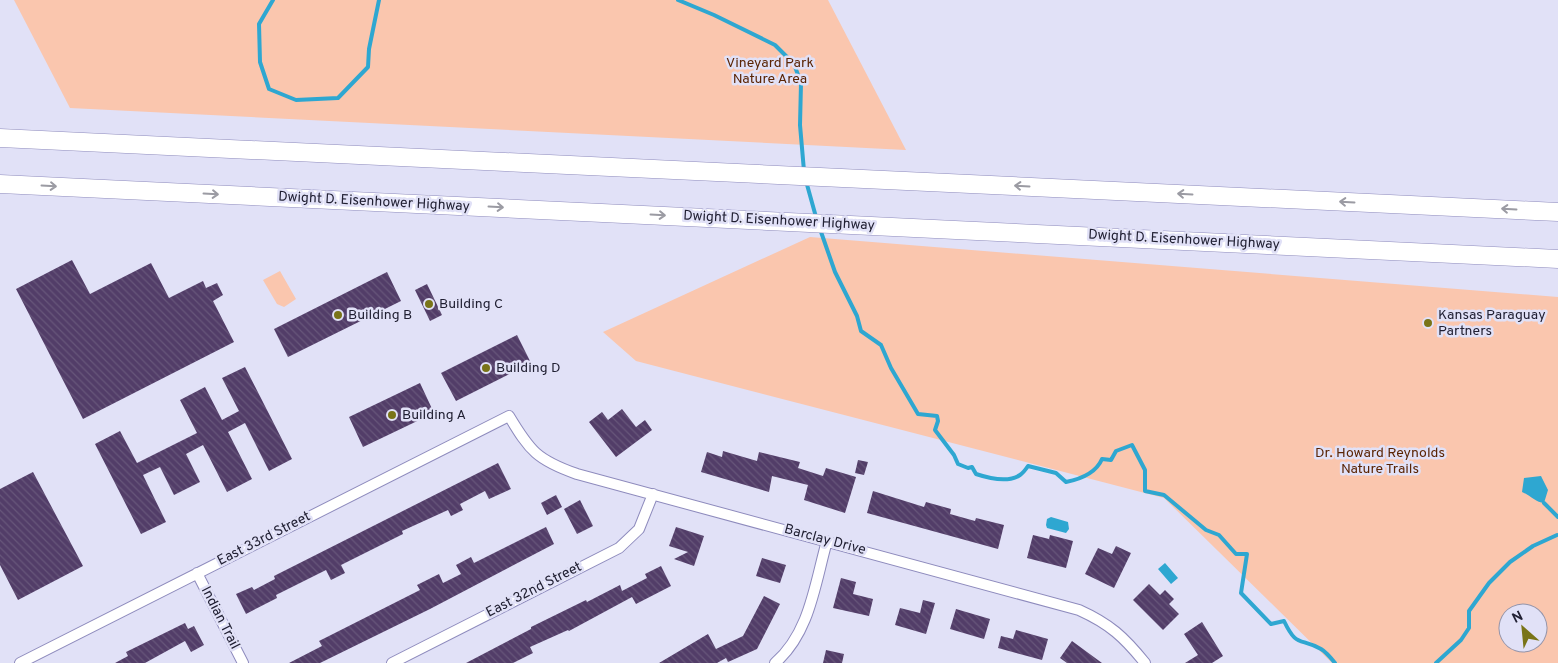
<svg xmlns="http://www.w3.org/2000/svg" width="1558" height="663" viewBox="0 0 1558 663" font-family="Overpass,sans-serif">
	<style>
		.green { fill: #fac6ae; fill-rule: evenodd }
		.water { fill: #2ea7d1 }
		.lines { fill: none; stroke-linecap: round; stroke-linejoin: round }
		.stream { stroke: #2ea7d1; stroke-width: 4 }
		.building { fill: url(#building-back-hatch) }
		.minor-casing { stroke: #8e8bbd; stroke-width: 12 }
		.motorway-casing { stroke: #8e8bbd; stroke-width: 19 }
		.minor { stroke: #fff; stroke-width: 10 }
		.motorway { stroke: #fff; stroke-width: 18 }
		.oneway { stroke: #9b9ba3 }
		.poi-dot { fill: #797418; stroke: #e1e1f7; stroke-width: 2 }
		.labels { text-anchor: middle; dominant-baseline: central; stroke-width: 5; stroke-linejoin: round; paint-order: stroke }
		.park-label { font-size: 14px; fill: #5a2404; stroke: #e1e1f7 }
		.street-label { font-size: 14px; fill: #212033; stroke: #e1e1f7 }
		.poi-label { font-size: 14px; fill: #212033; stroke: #e1e1f7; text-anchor: start }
	</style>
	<defs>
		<pattern id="building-back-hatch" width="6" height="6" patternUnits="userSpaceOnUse" patternTransform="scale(1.25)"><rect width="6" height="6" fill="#523d68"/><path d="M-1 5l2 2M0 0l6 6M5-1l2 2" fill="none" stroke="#67567a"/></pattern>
	</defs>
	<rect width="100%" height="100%" fill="#e1e1f7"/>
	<path class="green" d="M14 0H828L906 150 70 108Z
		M810 237 1558 297V663H1332L1164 498 636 361 603 332ZM1508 613H1538V643H1508Z
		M280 271 296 299 284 307 277 304 263 280Z"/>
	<path class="water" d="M1541 476 1548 490 1544 503C1536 503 1530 495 1522 492L1524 478Z
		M1051 517 1068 522 1069 529 1066 533 1047 528 1046 525 1047 519Z
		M1165 563 1178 578 1171 584 1158 569Z"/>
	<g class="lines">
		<path class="stream" d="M273 0 259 24 260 62 269 89 296 100 338 98 368 67 369 49 379 0
			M678 0 714 15 775 45 794 64 801 83 800 125 804 171
			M806 181 816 217
			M820 229 835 272 857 316 861 331 881 345 891 368 918 414 937 416 938 421 935 430 954 455 958 464 968 468 972 467 976 474C988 478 1008 483 1020 475 1023 473 1026 469 1028 466L1056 473 1066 482C1081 479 1096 473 1102 459L1111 460 1116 451 1132 445 1145 470V491L1164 495 1206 530 1219 535 1236 554H1247L1241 593 1271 624 1284 621C1297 648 1299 637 1321 649 1326 652 1331 658 1335 663
			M1544 503 1558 517
			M1436 663 1461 640 1469 628V611L1489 583 1510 562 1533 546 1557 535"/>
	</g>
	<path class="building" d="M72 260 90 294 151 263 169 298 203 281 206 288 217 283 223 295 213 301 234 342 83 419 16 289Z
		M387 272 401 301 288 357 274 329Z
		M427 284 442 315 430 321 415 290Z
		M517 335 531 363 456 401 441 373Z
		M245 367 292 459 269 471 245 423 228 432 252 479 227 492 203 445 186 454 200 482 174 495 160 467 143 475 166 522 141 534 95 444 120 431 137 463 197 433 180 400 205 387 222 420 239 411 222 378Z
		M420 383 434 413 363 447 349 417Z
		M622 409 636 427 645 420 652 430 616 457 589 422 602 412 608 420Z
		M723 451 757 461 759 452 800 462 798 468 823 476 826 468 856 477 845 513 804 500 808 485 772 476 769 492 701 472 707 452 722 457Z
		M858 460 868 462 864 475 855 473Z
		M498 463 511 489 489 499 485 491 460 504 463 510 451 516 448 510 402 531 403 534 341 565 345 573 331 580 326 570 276 595 277 598 246 614 236 594 252 587 254 590 275 579 274 576Z
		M33 472 83 566 18 600 0 565V489Z
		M873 491 924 507 926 502 951 509 950 514 975 521 976 518 1004 525 998 549 867 513Z
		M556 495 562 507 547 515 541 503Z
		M580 500 593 526 577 534 564 509Z
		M546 527 554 544 430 609 320 663H289L322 646 319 641 327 637 420 590 417 585 439 574 443 583 461 574 456 565 471 557 474 563Z
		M676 527 704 536 694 566 674 559 688 552 669 546Z
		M1033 535 1049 539 1050 535 1073 541 1066 568 1027 558Z
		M1116 546 1131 553 1114 588 1085 574 1098 548 1112 554Z
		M762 558 786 565 780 583 756 576Z
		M661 566 671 586 636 604 632 597 569 631 568 630 530 647 533 653 513 663H466L531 629V627L586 600 587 602 620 585 622 591 647 578 645 574Z
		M841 578 856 582 853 594 873 599 869 616 833 608Z
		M1149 584 1160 595 1165 590 1174 599 1169 604 1179 614 1163 630 1133 600Z
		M764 596 780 604 757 649 728 662 726 658 717 663H659L708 634 716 649 743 636Z
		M923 600 935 603 926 634 895 625 900 608 920 613Z
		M956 609 990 619 984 639 950 629Z
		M1202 622 1223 656 1212 663H1185L1198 655 1184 634Z
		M185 623 188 629 194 626 204 645 191 652 185 641 145 663H115L128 656 126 652Z
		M1016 630 1048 639 1042 660 998 648 1001 636 1013 639Z
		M1072 641 1102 663H1067L1060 658Z
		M826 650 844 654 842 663H823Z"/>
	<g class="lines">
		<defs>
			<path id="minor" d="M197 573 243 663
				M20 663 509 416C530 451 537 460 577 474L1079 610C1110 624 1124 637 1145 663
				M392 663 619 548 639 529 653 494
				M775 663C810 633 815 583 827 541"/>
			<path id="motorway" d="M0 138 1558 212
				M0 184 1558 259"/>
		</defs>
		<use href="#minor" class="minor-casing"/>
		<use href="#motorway" class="motorway-casing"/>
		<use href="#minor" class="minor"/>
		<use href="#motorway" class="motorway"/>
	</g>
	<defs><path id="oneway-shaft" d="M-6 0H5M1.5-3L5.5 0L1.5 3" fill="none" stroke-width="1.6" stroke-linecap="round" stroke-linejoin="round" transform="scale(1.25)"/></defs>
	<g class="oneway">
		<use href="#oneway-shaft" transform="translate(49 186) rotate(3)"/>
		<use href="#oneway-shaft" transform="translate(1022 186) rotate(-177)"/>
		<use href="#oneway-shaft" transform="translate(211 194) rotate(3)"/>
		<use href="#oneway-shaft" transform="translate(1185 194) rotate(-177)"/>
		<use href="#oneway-shaft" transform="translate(1347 202) rotate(-177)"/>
		<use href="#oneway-shaft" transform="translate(496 207) rotate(3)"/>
		<use href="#oneway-shaft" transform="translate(1509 209) rotate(-177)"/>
		<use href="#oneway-shaft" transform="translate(658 215) rotate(3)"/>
	</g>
	<g class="poi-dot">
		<circle cx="429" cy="304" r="5"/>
		<circle cx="338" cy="315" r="5"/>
		<circle cx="1428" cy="323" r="5"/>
		<circle cx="486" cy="368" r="5"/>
		<circle cx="392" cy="415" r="5"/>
	</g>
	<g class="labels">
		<g class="park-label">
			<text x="770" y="63">Vineyard Park<tspan x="770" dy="16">Nature Area</tspan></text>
			<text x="1380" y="453">Dr. Howard Reynolds<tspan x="1380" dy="16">Nature Trails</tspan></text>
		</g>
		<g class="street-label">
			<text transform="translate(374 202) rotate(3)">Dwight D. Eisenhower Highway</text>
			<text transform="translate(779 221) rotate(3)">Dwight D. Eisenhower Highway</text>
			<text transform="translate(1184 240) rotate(3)">Dwight D. Eisenhower Highway</text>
			<text transform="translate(264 539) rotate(-27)">East 33rd Street</text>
			<text transform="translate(825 540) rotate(15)">Barclay Drive</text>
			<text transform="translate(534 590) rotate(-27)">East 32nd Street</text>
			<text transform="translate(220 618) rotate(63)">Indian Trail</text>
		</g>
		<g class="poi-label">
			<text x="439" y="304">Building C</text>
			<text x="348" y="315">Building B</text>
			<text x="1438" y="315">Kansas Paraguay<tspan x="1438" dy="16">Partners</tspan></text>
			<text x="496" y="368">Building D</text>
			<text x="402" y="415">Building A</text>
		</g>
	</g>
	<g transform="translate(1523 628) rotate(333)"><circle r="24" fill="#e1e1f7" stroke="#9494a9"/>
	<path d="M0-4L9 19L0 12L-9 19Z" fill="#797418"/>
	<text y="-8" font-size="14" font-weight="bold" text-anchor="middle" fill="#212033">N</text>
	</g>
</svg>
